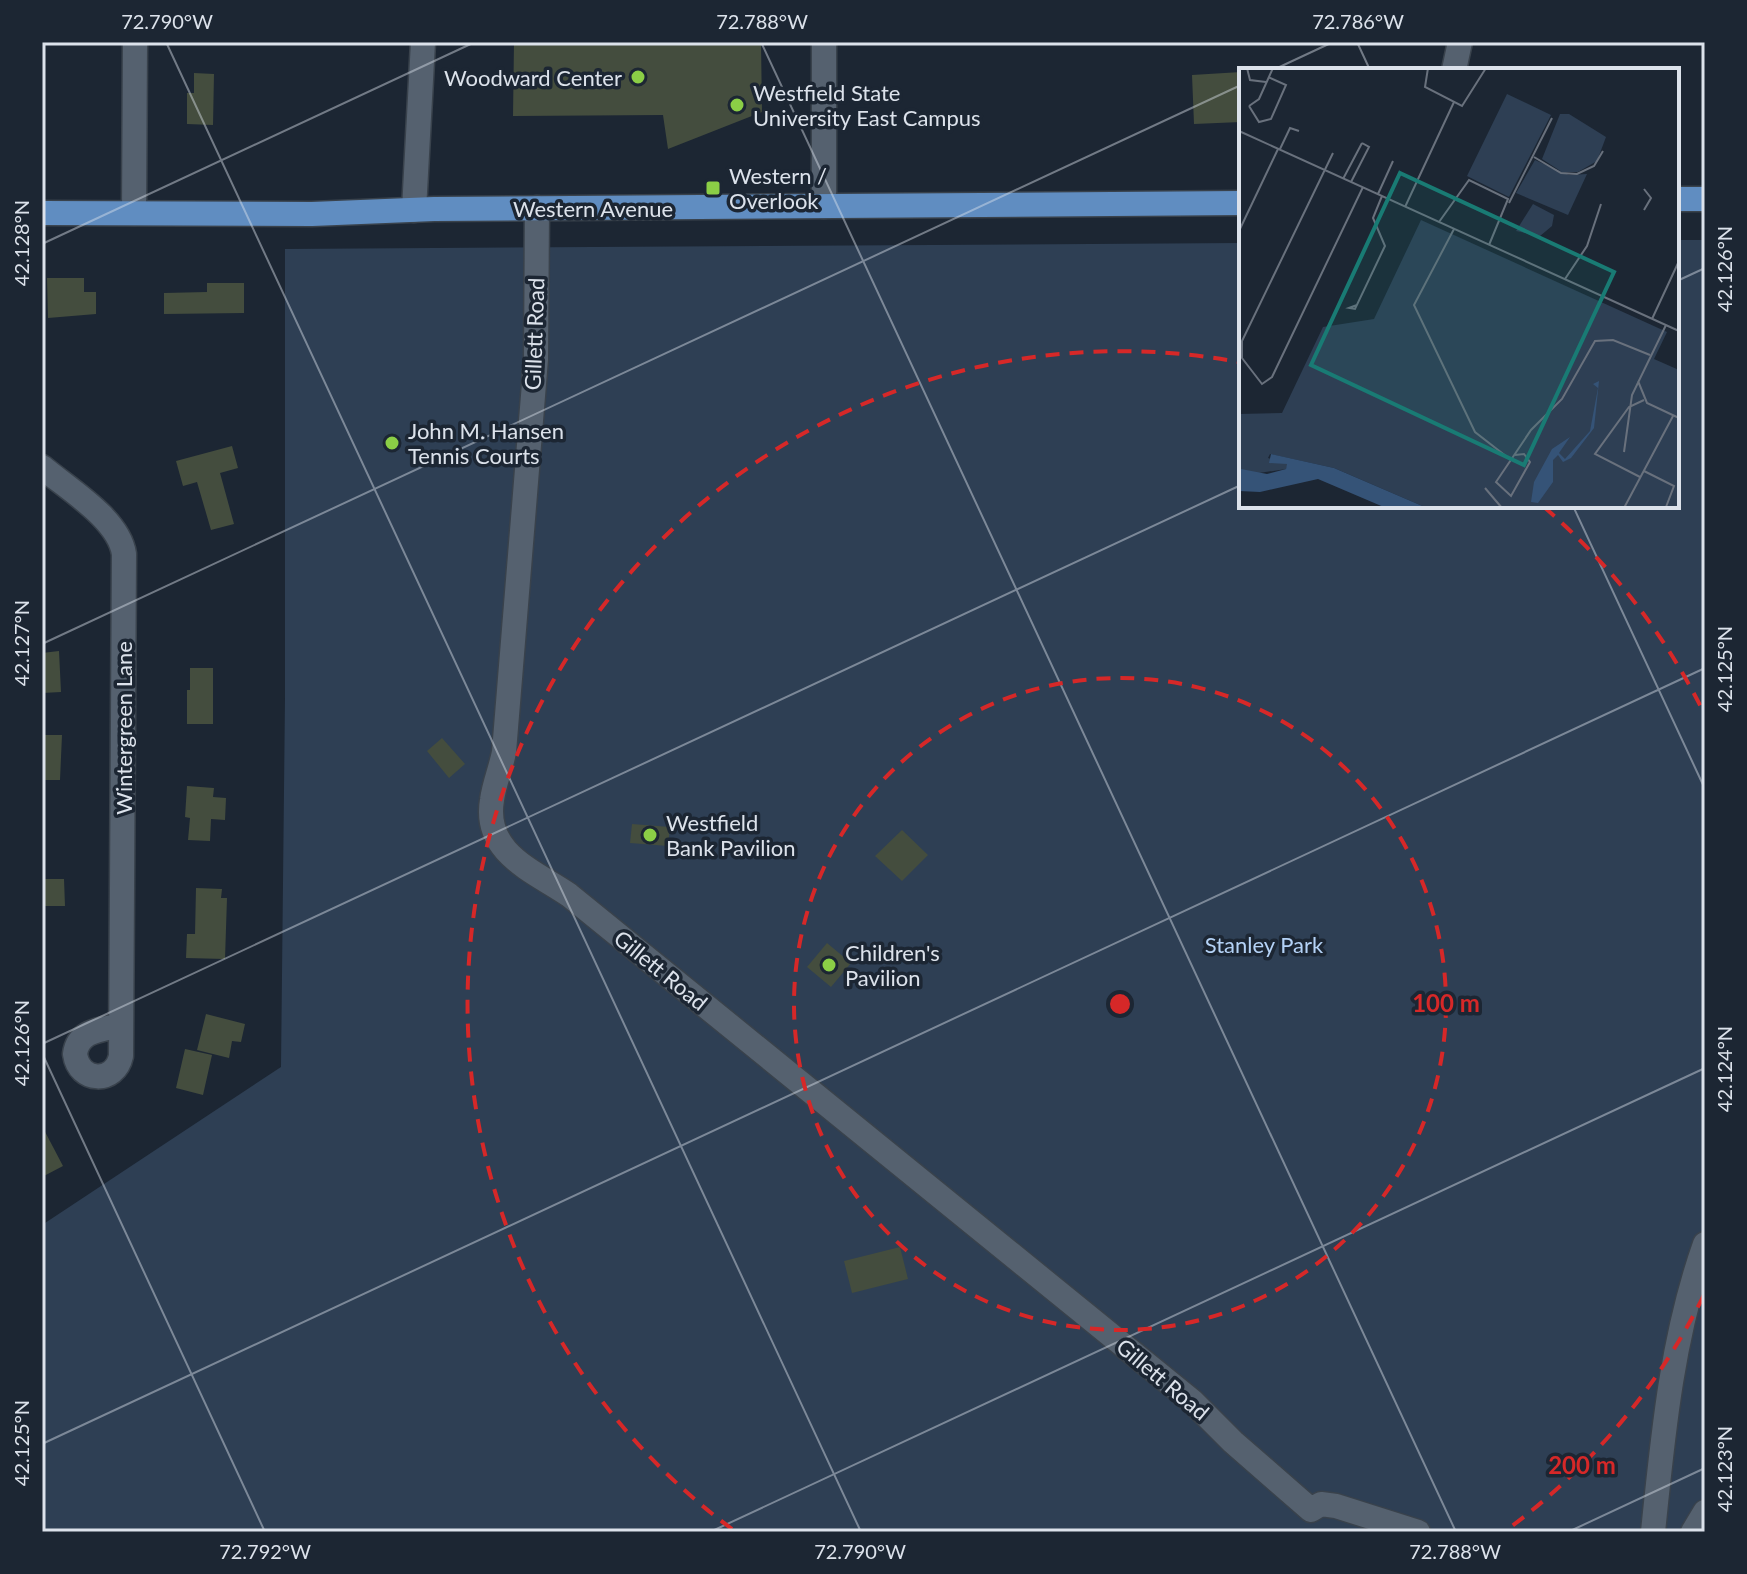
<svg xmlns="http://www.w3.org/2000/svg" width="1747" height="1574" viewBox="0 0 1747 1574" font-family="Lato,sans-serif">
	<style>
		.green { fill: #2e3f54 }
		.building { fill: #444d3e }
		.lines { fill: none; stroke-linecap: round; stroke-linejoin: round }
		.minor-casing { stroke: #39424c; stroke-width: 27 }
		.major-casing { stroke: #39424c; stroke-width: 27 }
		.minor { stroke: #55616f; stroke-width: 24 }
		.major { stroke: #608dc1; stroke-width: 24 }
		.ticks { fill: none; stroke: #dce2eb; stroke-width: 2; stroke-opacity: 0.45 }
		.ring { fill: none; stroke: #d62828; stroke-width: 4; stroke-dasharray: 14 10 }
		.poi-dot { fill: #8bce46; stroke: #1c2633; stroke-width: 3 }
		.labels { text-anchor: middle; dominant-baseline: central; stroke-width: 7; stroke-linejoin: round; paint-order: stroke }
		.poi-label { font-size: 22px; fill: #dce2eb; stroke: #1c2633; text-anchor: start }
		.street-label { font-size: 22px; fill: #dce2eb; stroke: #1c2633 }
		.park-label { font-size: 22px; fill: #b4d2f6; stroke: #1c2633 }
		.inset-road { fill: none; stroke: #69717d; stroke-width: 2 }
		.view { fill: #197b74; fill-opacity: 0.15; stroke: #197b74; stroke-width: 4 }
		.inset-edge { fill: none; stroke: #dce2eb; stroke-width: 4 }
		.centre { fill: #d62828; stroke: #1c2633; stroke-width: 4 }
		.ring-label { font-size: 24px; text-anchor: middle; font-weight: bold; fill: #d62828; stroke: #1c2633; stroke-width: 7; stroke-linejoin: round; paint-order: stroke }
		.neatline { fill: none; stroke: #dce2eb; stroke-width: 3 }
		.ticks-label { font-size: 20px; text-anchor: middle; fill: #dce2eb }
	</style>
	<rect width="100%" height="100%" fill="#1c2633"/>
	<path class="green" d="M1677 240H1705V1532H42V1225L281 1067 285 698V249L1241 243V506H1677Z"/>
	<path class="building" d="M514 42H761L762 112 668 149 663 115 513 116Z
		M1241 72V122L1194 124 1192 75Z
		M194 73 214 74 213 125 187 124V93H194Z
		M47 278H84V292H96V314L48 318Z
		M207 283H244V313L164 314V293L207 292Z
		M232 446 238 468 220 473 234 524 211 530 197 482 183 486 176 461Z
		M59 651 61 692 42 693V653Z
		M190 668H213V724H187V690H190Z
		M42 735H62L60 780H42Z
		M442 738 465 764 449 778 427 751Z
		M187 786 214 788 213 797 226 798 225 820 211 819 210 841 188 840 190 818 185 817Z
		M632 824 670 827 668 846 630 843Z
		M902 830 928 855 902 881 875 856Z
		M42 879H64L65 906H42Z
		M196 888 222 889 221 898H227L225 959 186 958 187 934H195Z
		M827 943 851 963 831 987 807 967Z
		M206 1014 245 1024 241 1042 232 1041 229 1058 197 1050Z
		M185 1049 212 1055 203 1095 176 1088Z
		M42 1126 63 1166 42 1177Z
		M900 1247 908 1279 852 1293 844 1261Z"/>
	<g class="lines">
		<defs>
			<path id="minor" d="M824 42V206
				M1454 70 1460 42
				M537 208 536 359 504 752C501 768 494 784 492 800 483 853 534 871 569 895L1192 1401 1233 1442 1311 1510 1321 1504 1336 1506 1418 1532
				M414 210 423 42
				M134 213 135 42
				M42 467C68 489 119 519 124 554L121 1056C115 1084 79 1083 75 1054 78 1030 101 1030 121 1025
				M1653 1532C1663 1434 1672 1337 1705 1244
				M1693 1532 1705 1512"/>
			<path id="major" d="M1677 199H1705
				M42 213 312 214 434 209 1241 203"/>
		</defs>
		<use href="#minor" class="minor-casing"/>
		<use href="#major" class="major-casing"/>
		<use href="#minor" class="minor"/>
		<use href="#major" class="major"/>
	</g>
	<path class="ticks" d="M166 42 861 1532M761 42 1456 1532M1357 42 1370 70M1273 70 1333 42M42 244 475 42M1677 281 1705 268M1573 506 1705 789M42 644 1241 85M42 1044 1241 485M42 1053 265 1532M42 1444 1705 668M710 1532 1705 1068M1568 1532 1705 1468"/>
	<g class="ring">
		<circle cx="1120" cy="1004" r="326"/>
		<path d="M1704 1295A653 653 0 0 1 1508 1529M732 1529A653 653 0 0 1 1239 362M1544 507A653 653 0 0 1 1704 713"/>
	</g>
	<g class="poi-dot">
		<circle cx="638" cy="77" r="8"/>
		<circle cx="737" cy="105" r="8"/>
		<rect x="705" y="180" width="16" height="16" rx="4"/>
		<circle cx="392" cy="443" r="8"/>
		<circle cx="650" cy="835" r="8"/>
		<circle cx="829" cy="965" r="8"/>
	</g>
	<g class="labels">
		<g class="poi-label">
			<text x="622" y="77" text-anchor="end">Woodward Center</text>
			<text x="753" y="92">Westfield State<tspan x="753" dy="25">University East Campus</tspan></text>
			<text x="729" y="175">Western /<tspan x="729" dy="25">Overlook</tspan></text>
			<text x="408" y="430">John M. Hansen<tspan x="408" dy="25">Tennis Courts</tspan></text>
			<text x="666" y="822">Westfield<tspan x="666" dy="25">Bank Pavilion</tspan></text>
			<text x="845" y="952">Children's<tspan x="845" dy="25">Pavilion</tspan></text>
		</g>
		<g class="street-label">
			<text x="593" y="208">Western Avenue</text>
			<text transform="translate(534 334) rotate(-88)">Gillett Road</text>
			<text transform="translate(123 728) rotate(-90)">Wintergreen Lane</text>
			<text transform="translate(661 970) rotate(39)">Gillett Road</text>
			<text transform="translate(1163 1379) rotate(40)">Gillett Road</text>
		</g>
		<g class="park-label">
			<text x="1264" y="944">Stanley Park</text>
		</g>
	</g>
	<g transform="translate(1239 68)">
		<rect width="440" height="440" fill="#1c2633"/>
		<path d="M268 26 312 47 270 129 228 108ZM321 46H330L367 69 358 93 339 104H323L303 91ZM296 92 330 107 348 106 329 147 277 125ZM294 136 315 147 313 158 301 168 277 163ZM182 152 428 264 415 291 440 302V440H188L95 400 31 386 29 390 49 396 47 401 0 408V346L43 345 84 259 135 251Z" fill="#2e3f54"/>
		<path d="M360 313 355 360 332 390 324 394 319 387 314 392V414L299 435 292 434 295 414 313 381 331 369 320 385 326 391 351 363 359 320 354 316ZM32 386 95 400 188 440H147L79 411 21 424 0 423 2 401 28 406 47 401 48 396 30 395Z" fill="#355377"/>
		<path class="inset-road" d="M8 0 11 12 27 14M189 0 186 19 223 38 247 0M10 38 20 54 32 51 47 17 29 9M10 38 20 31 34 0M0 63 440 263M41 81 51 60 60 63M94 85 3 273V290L23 316 33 309 124 119M295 89 322 105 338 106 355 98 364 83M104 111 123 75M112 114 130 79 123 75M405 121 412 130 405 142M139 126 154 93M270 135 313 50M166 139 215 34M200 154 230 112 269 131 250 177M215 161 175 237 236 364 272 392M0 163 39 81M326 211 348 178 362 136M118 237 110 240 116 241 145 180 146 178 134 150 143 128M413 251 440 193M399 313 408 335 440 350M385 384 393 327 427 257M276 387 285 386 291 394 272 428 257 414 292 362 323 331 356 273 374 272 411 287M405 403 435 418 427 439M401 409 356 386 390 339 405 332M246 420 263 440M385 440 434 348"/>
		<path class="view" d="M161 105 375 204 285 397 72 297Z"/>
		<rect width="440" height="440" class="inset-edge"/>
	</g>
	<circle cx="1120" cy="1004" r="12" class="centre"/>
	<g class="ring-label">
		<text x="1446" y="1012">100 m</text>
		<text x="1582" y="1474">200 m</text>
	</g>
	<rect width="1747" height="1574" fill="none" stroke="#1c2633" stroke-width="88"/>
	<rect x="44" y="44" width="1659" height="1486" class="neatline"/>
	<g class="ticks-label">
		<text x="167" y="29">72.790°W</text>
		<text x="762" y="29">72.788°W</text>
		<text x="1358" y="29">72.786°W</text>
		<text transform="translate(22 243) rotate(-90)" y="7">42.128°N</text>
		<text transform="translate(1725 269) rotate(-90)" y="7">42.126°N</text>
		<text transform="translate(22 643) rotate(-90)" y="7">42.127°N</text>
		<text transform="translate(1725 669) rotate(-90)" y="7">42.125°N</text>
		<text transform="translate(22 1043) rotate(-90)" y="7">42.126°N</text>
		<text transform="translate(1725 1069) rotate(-90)" y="7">42.124°N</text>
		<text transform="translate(22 1443) rotate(-90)" y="7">42.125°N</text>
		<text transform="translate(1725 1469) rotate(-90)" y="7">42.123°N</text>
		<text x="265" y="1559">72.792°W</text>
		<text x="860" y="1559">72.790°W</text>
		<text x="1455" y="1559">72.788°W</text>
	</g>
</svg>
